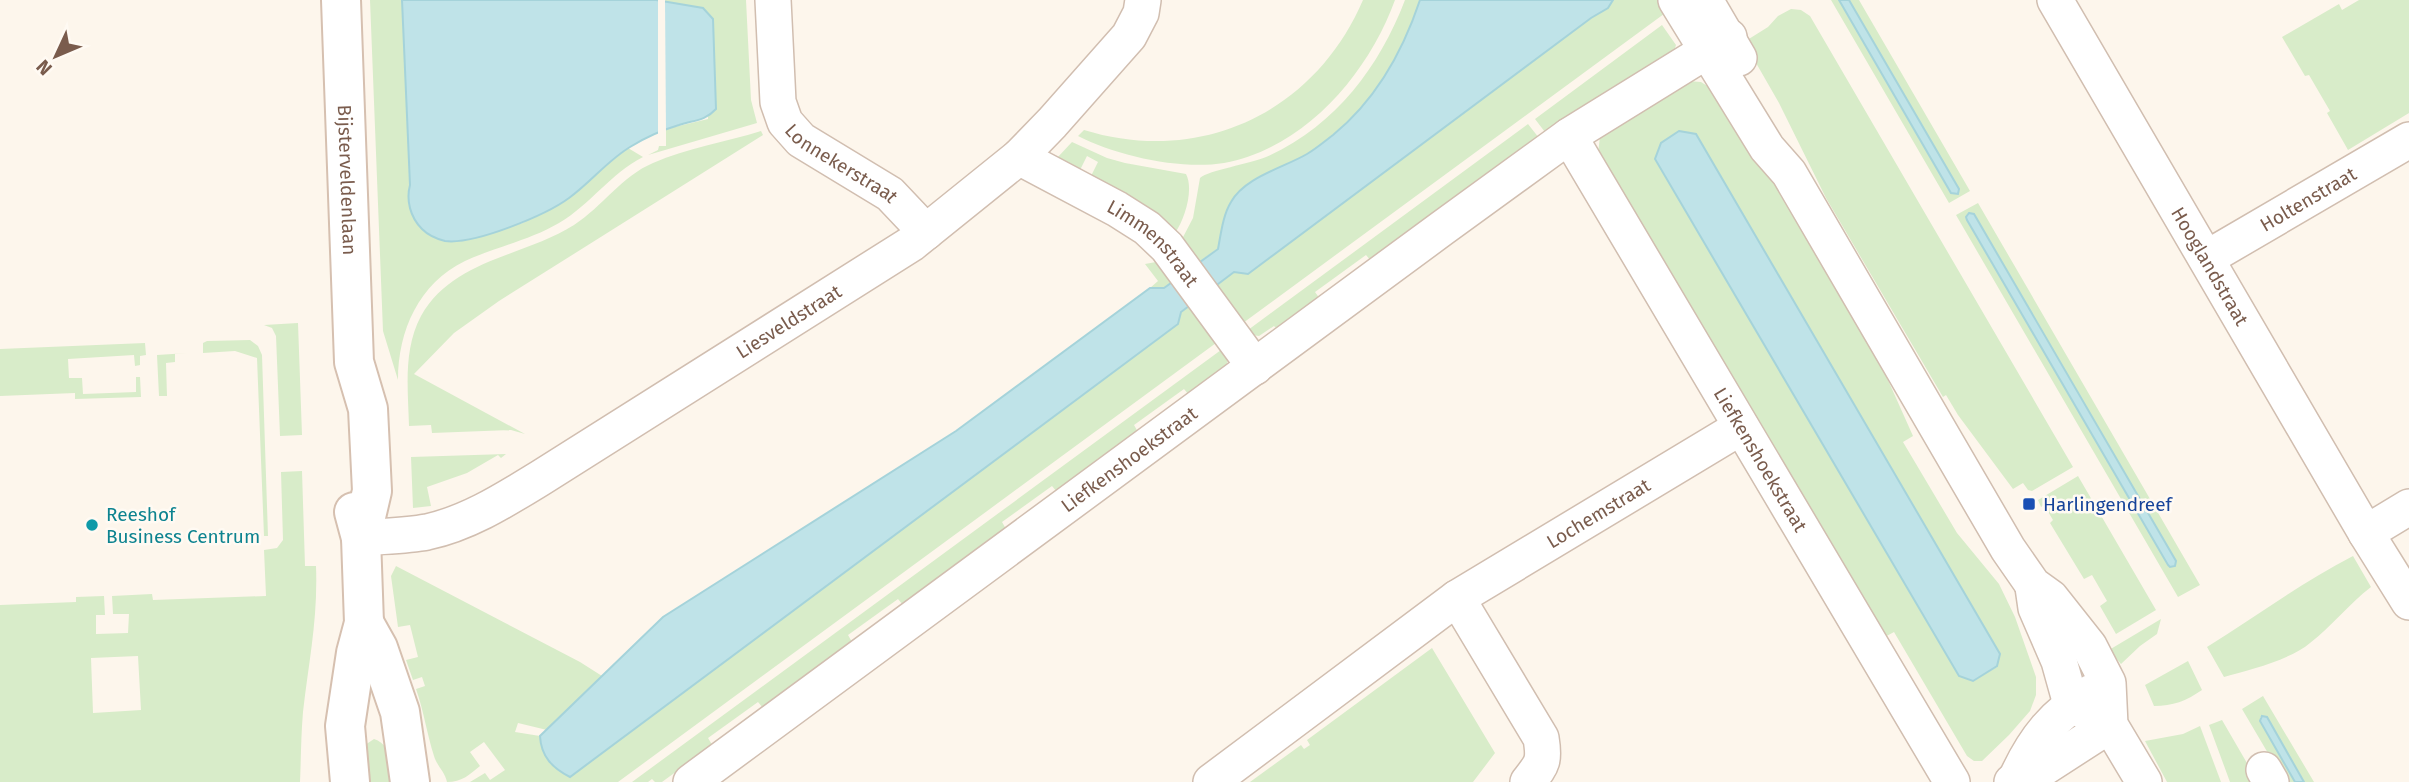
<svg xmlns="http://www.w3.org/2000/svg" width="2409" height="782" viewBox="0 0 2409 782" font-family="'Fira Sans',sans-serif">
	<style>
		.green { fill: #d8ecc9; fill-rule: evenodd }
		.water { fill: #bfe3e8; stroke: #a5d3da; stroke-width: 2 }
		.pier { fill: #fdf6ec }
		.lines { fill: none; stroke-linecap: round; stroke-linejoin: round }
		.street-casing { stroke: #d1beb0; stroke-width: 38 }
		.secondary-casing { stroke: #d6c0b0; stroke-width: 42 }
		.street { stroke: #fff; stroke-width: 35 }
		.secondary { stroke: #fff; stroke-width: 38 }
		.transit-dot { fill: #1a4fb4; stroke: #fffaf3; stroke-width: 2.5 }
		.culture-dot { fill: #0f9aa8; stroke: #fffaf3; stroke-width: 2.5 }
		.labels { text-anchor: middle; dominant-baseline: central; stroke-width: 5; stroke-linejoin: round; paint-order: stroke }
		.street-label { font-size: 19px; fill: #7a5c4d; stroke: #fffaf3 }
		.transit-label { font-size: 19px; fill: #164399; stroke: #fffaf3; text-anchor: start }
		.culture-label { font-size: 19px; fill: #0d838f; stroke: #fffaf3; text-anchor: start }
	</style>
	<rect width="100%" height="100%" fill="#fdf6ec"/>
	<path class="green" d="M370 0H402L410 185V208L437 238 445 241 462 240 523 223 581 188 599 171 628 148 643 157C611 173 590 205 559 223 530 240 496 247 465 261 419 283 398 331 398 380L383 331Z
		M665 0H746L751 100 757 123 648 155 658 150 659 146H666V129L708 119 703 8 666 2Z
		M1363 0H1395C1368 74 1305 148 1224 163 1180 170 1117 156 1078 136L1084 130C1201 166 1315 112 1363 0Z
		M1405 0H1420C1403 51 1376 100 1334 134 1325 141 1317 148 1307 154 1283 168 1246 176 1231 202 1223 215 1221 233 1218 248L1164 288H1150L1158 281 1145 264 1156 262 1163 271 1190 252 1181 241 1193 218 1200 178C1209 170 1250 164 1266 157 1334 127 1379 68 1405 0Z
		M1613 0H1662L1668 11 1243 323 1223 298 1197 318 1216 343 618 782H470L485 773 490 780 505 770 484 742 470 752 480 766C469 775 462 782 447 782 445 772 437 766 434 756 427 734 424 712 416 689L425 686 422 677 413 680 406 660 418 657 410 625 398 627 391 576 396 566 580 662 602 676 547 730 518 723 515 732 540 736C541 757 553 766 570 777L1178 324 1181 312 1234 272 1248 273 1590 18 1608 8Z
		M1831 0H1839L1874 60 1959 189 1849 0H1859L1970 191 1949 203Z
		M2359 0H2409V113L2348 150 2327 113 2330 111 2309 75 2305 76 2282 37 2339 4 2342 10Z
		M1791 9 1801 10 1810 16 2073 467 2032 491 2028 490 2023 483 2013 489 1958 415 1946 395 1943 397 1826 198 1779 103 1744 42 1768 27 1778 16Z
		M1662 25 1676 45 1674 51 1548 136 1535 119Z
		M1688 81 1701 82 1712 89 1790 205 1879 360 1913 436 1903 442 1957 533 1999 584 2015 617 2036 677V695L2030 711 2009 735 1982 761H1974L1967 756 1894 632 1883 638 1598 154 1600 136ZM1678 134H1696L2000 654 1997 667 1973 681 1664 143Z
		M1528 124 1539 138 1371 261 1366 255 1315 292 1320 299 1278 330 1274 326 1259 336 1252 335 1248 330Z
		M761 131 763 135 499 301 454 333 414 374 525 434 511 430 432 433 431 425 409 426C408 389 403 350 421 316 453 259 523 257 574 225 603 206 622 176 653 163 687 148 726 142 761 131Z
		M1072 142 1107 158 1125 163 1186 174C1194 189 1185 219 1175 233 1152 205 1122 192 1091 176L1098 162 1087 156 1080 170 1057 158Z
		M1978 203 2200 585 2178 597 1956 215ZM1974 215 2175 561 2168 565 1967 220 1966 217Z
		M298 323 302 435 280 436 276 336 272 328 264 325Z
		M250 340 258 346 262 355 268 536H264L257 358 235 351 203 353V343L207 341Z
		M145 343 146 355 140 356V365L135 366 134 355 68 359 69 378H82L83 394 136 392V377H140L141 397 75 399V393L0 396V349Z
		M1221 350 1228 360 1226 367 1189 395 1184 389 1134 425 1138 432 1057 492 1052 486 1002 522 1006 529 903 605 898 599 848 635 852 642 763 708 758 702 708 738 714 748 703 752 662 782H655L652 779 648 782H632Z
		M188 353 175 354V362L166 363 167 396H159L157 355Z
		M506 454 501 458 498 455 467 473 427 487 431 506 413 508 411 457Z
		M302 471 305 566H316C318 619 309 660 303 712 301 735 301 759 300 782H0V605L76 602V597L104 596 105 615H96V634L128 633 129 614H113L112 596 152 594 153 600 266 596 264 550 277 548 283 540 281 472ZM138 656 141 710 93 713 91 658Z
		M2078 476 2156 610 2116 634 2100 606 2107 601 2092 575 2084 579 2050 523 2053 520 2044 505 2041 507 2038 500Z
		M2353 556 2371 587C2349 604 2332 626 2310 643 2290 660 2249 670 2224 677L2207 647C2256 617 2302 582 2353 556Z
		M2161 619 2157 634 2140 646 2121 664 2109 650Z
		M1432 648 1495 753 1473 782H1250L1301 745 1304 749 1310 745 1307 740Z
		M2188 661 2202 690C2186 701 2173 706 2154 706L2145 685Z
		M2263 696 2314 782H2304L2267 717H2260V721L2295 782H2285L2242 709Z
		M2222 720 2258 782H2230L2209 725Z
		M2200 726 2221 782H2167L2145 741 2183 734Z
		M374 739C391 744 393 767 398 782H358L365 745Z"/>
	<path class="water" d="M402 0H656L703 8 713 19 716 109C705 121 694 120 679 125 662 130 646 137 630 147 607 161 591 182 569 198 546 215 474 245 445 241 437 239 428 235 422 229 410 217 406 200 410 185Z
		M1420 0H1613L1608 8 1591 18 1248 274 1234 272 1181 312 1178 324 570 777C552 768 541 756 540 736L663 617 956 431 1150 288H1164L1218 249C1221 233 1223 215 1231 202 1245 177 1283 168 1307 154 1317 148 1325 141 1333 135 1376 100 1403 51 1420 0Z
		M1839 0H1849L1959 189 1958 194 1951 193Z
		M1679 131 1696 134 2000 654 1997 666 1973 681 1959 676 1655 159 1661 143Z
		M1969 213 1974 214 2176 561 2175 566 2170 567 2168 565 1967 220 1966 217Z
		M2262 716 2267 717 2304 782H2295L2260 721Z"/>
	<path class="pier" d="M658 0H665L666 133 658 136Z"/>
	<g class="lines">
		<defs>
			<g id="street">
				<path id="s1" d="M773 0 778 102 785 122 801 140 890 194 926 232"/>
				<path d="M1676 0 1767 148 1789 173 2008 549 2033 585 2051 598 2089 646 2108 683 2110 725 2144 782"/>
				<path d="M1705 0 1739 58"/>
				<path id="s2" d="M2055 0 2366 533 2409 602"/>
				<path id="s3" d="M1569 136 1952 782"/>
				<path id="s4" d="M1019 157 1117 209 1147 228 1167 247 1255 367"/>
				<path id="s5" d="M2207 258 2409 140"/>
				<path d="M2366 533 2409 507"/>
				<path id="s6" d="M361 538C382 536 406 536 427 532 469 523 506 499 542 477L911 244 1019 157 1052 123 1129 36 1141 13 1143 0"/>
				<path d="M2033 587 2036 608 2059 661 2071 704 2110 725"/>
				<path d="M1457 598 1541 738C1545 762 1542 764 1528 782"/>
				<path d="M2264 770 2271 782"/>
				<path d="M2016 779C2034 739 2054 714 2092 692"/>
				<path id="s7" d="M691 782 1441 229 1569 136 1729 37"/>
				<path id="s8" d="M1211 782 1457 598 1741 427"/>
				<path d="M2012 782 2045 767 2110 725"/>
			</g>
			<g id="secondary">
				<path id="s9" d="M341 0 354 362 368 409 372 491 361 538"/>
				<path d="M364 623 378 648 400 712 410 782"/>
				<path d="M350 782 345 726 356 653 364 623 361 538 354 512"/>
			</g>
		</defs>
		<use href="#street" class="street-casing"/>
		<use href="#secondary" class="secondary-casing"/>
		<use href="#street" class="street"/>
		<use href="#secondary" class="secondary"/>
	</g>
	<rect class="transit-dot" x="2022" y="497" width="14" height="14" rx="3.5"/>
	<circle class="culture-dot" cx="92" cy="525" r="7"/>
	<g class="labels">
		<g class="street-label">
			<text stroke="none"><textPath href="#s1" startOffset="194">Lonnekerstraat</textPath></text>
			<text stroke="none"><textPath href="#s9" startOffset="180">Bijsterveldenlaan</textPath></text>
			<text stroke="none"><textPath href="#s5" startOffset="117">Holtenstraat</textPath></text>
			<text stroke="none"><textPath href="#s4" startOffset="161">Limmenstraat</textPath></text>
			<text stroke="none"><textPath href="#s2" startOffset="308">Hooglandstraat</textPath></text>
			<text stroke="none"><textPath href="#s6" startOffset="486">Liesveldstraat</textPath></text>
			<text stroke="none"><textPath href="#s7" startOffset="544">Liefkenshoekstraat</textPath></text>
			<text stroke="none"><textPath href="#s3" startOffset="376">Liefkenshoekstraat</textPath></text>
			<text stroke="none"><textPath href="#s8" startOffset="472">Lochemstraat</textPath></text>
		</g>
		<g class="transit-label">
			<text x="2043" y="504">Harlingendreef</text>
		</g>
		<g class="culture-label">
			<text x="106" y="514">Reeshof<tspan x="106" dy="22">Business Centrum</tspan></text>
		</g>
	</g>
	<g transform="translate(56 56) rotate(226)" stroke="#fffaf3" stroke-width="5" paint-order="stroke">
	<path d="M0-5L12 26L0 18L-12 26Z" fill="#7a5c4d"/>
	<text y="-10" font-size="19" font-weight="bold" text-anchor="middle" fill="#7a5c4d">N</text>
	</g>
</svg>
